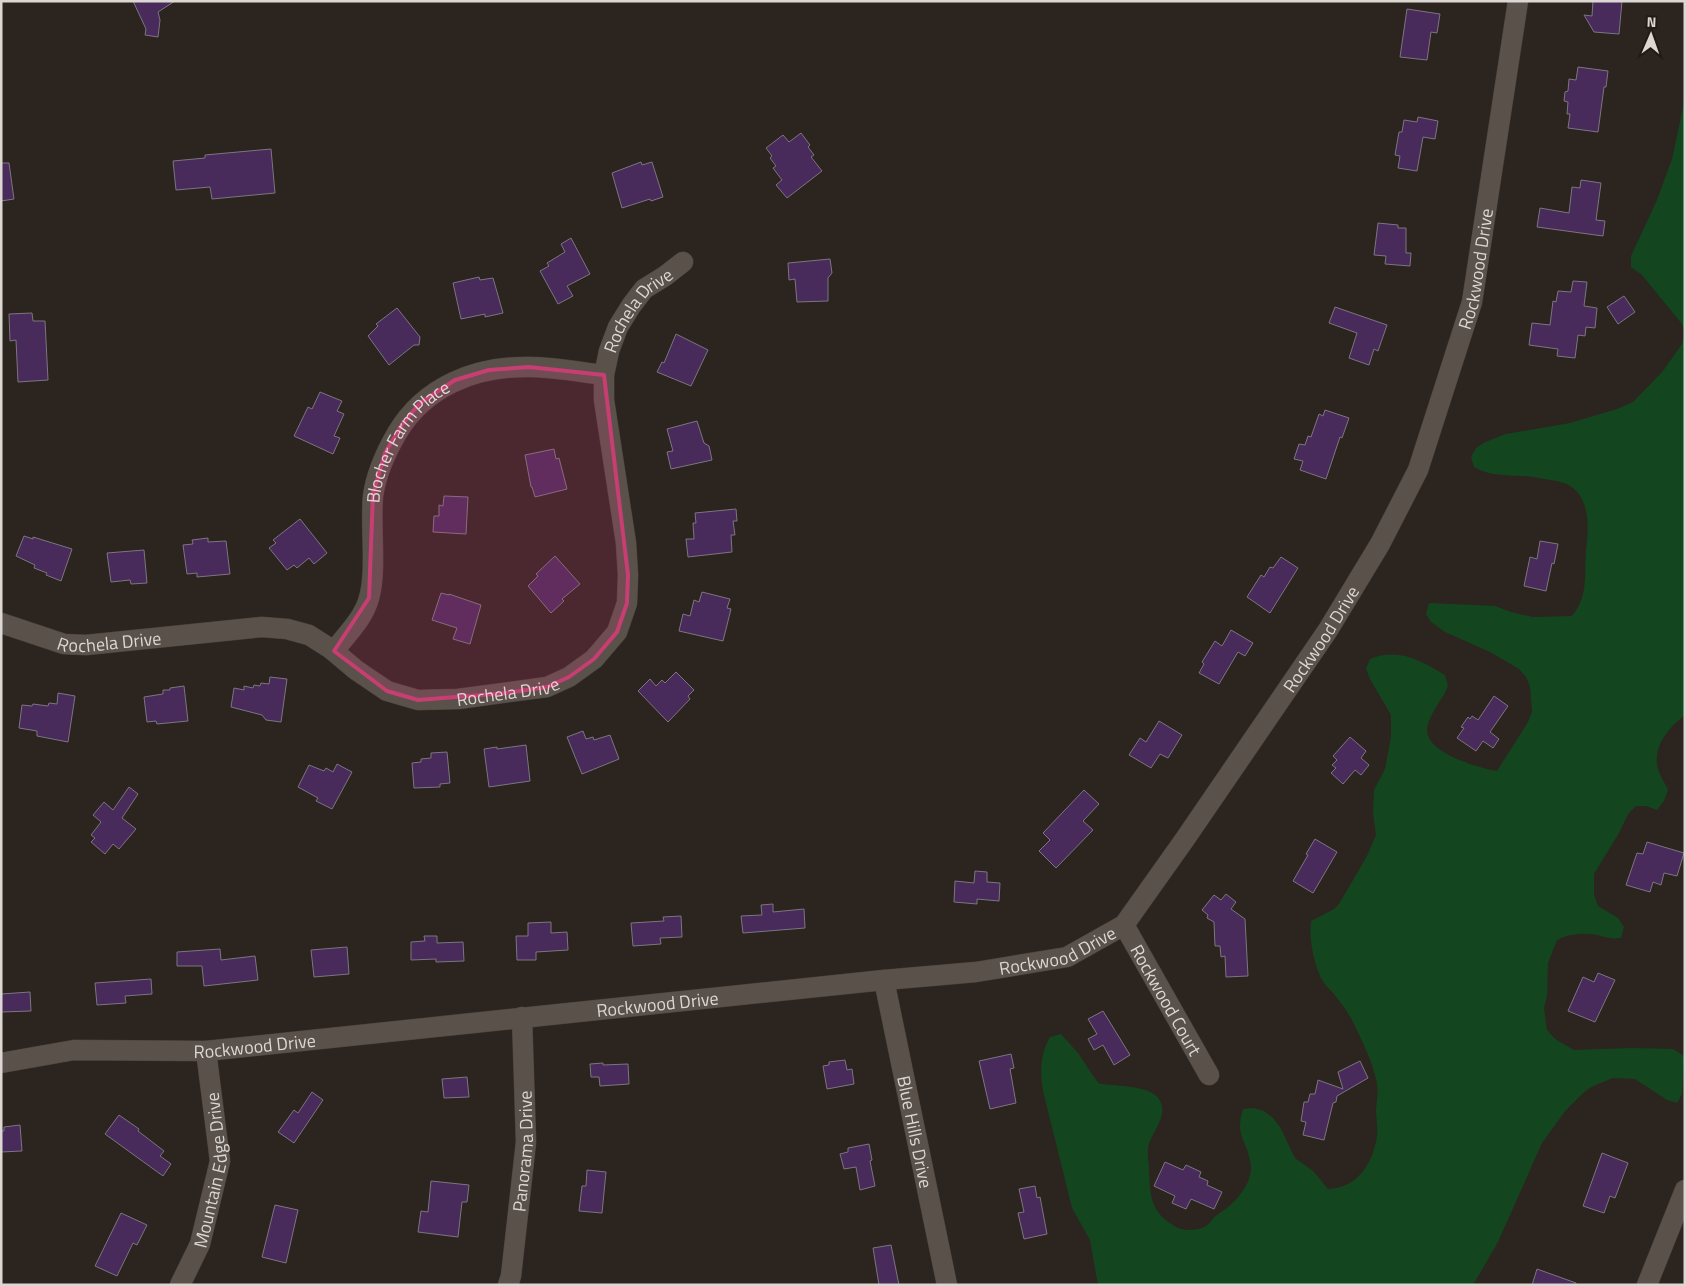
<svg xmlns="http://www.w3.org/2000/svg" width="1686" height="1286" viewBox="0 0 1686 1286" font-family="'Titillium Web',sans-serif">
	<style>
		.green { fill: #13461e }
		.building { fill: #482a5b; stroke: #7b767f }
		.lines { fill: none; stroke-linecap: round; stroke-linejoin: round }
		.minor-casing { stroke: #48423d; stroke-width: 21 }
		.minor { stroke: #5a514b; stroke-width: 20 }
		.marked { fill: #c73e73; fill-opacity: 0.2; stroke: #c73e73; stroke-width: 4; stroke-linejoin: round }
		.labels { text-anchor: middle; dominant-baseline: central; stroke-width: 4; stroke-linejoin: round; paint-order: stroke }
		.street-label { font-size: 18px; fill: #dcd7d3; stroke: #221a15 }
	</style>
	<rect width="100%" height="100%" fill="#2c241f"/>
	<path class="green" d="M1685 98V715C1669 727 1652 747 1658 769 1660 776 1665 783 1668 790L1664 801 1657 810 1646 806H1636L1628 814 1619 833 1594 874V895L1598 906 1618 918 1624 927 1621 938C1612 939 1609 938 1601 936 1586 932 1570 933 1557 940L1548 963 1547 996 1544 1008 1547 1030 1555 1039 1574 1050 1630 1048 1673 1049 1684 1056 1682 1094 1677 1103 1667 1100 1635 1079 1613 1078 1591 1087 1583 1093 1566 1110 1542 1143 1498 1242 1473 1285H1098L1090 1240 1072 1208 1043 1091C1040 1072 1040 1054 1050 1037L1061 1034 1078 1053 1098 1083C1114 1087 1149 1084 1159 1099 1170 1116 1151 1131 1148 1148 1147 1156 1149 1163 1149 1171 1150 1191 1150 1208 1167 1221 1173 1226 1181 1230 1188 1230 1194 1230 1202 1229 1206 1226 1211 1223 1212 1218 1217 1215 1234 1205 1256 1182 1250 1160 1245 1137 1235 1136 1243 1109L1254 1108 1264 1111 1273 1118 1280 1127 1295 1158 1313 1171 1328 1189C1358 1188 1373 1163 1377 1136 1378 1127 1376 1118 1376 1109 1377 1099 1379 1089 1376 1079 1372 1061 1363 1043 1355 1026 1350 1015 1342 1004 1334 994 1329 989 1323 983 1320 976 1313 959 1309 939 1311 921L1334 909 1339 904 1367 856 1376 835 1373 813 1374 790 1385 769 1391 737V715L1370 679 1366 669 1370 659C1398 647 1422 661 1445 675L1448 686C1443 700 1429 713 1427 729 1425 753 1479 768 1497 771L1528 722 1532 712 1530 686 1526 677 1519 669 1490 652 1445 632 1431 622 1426 614 1429 603 1495 606 1511 612 1533 617 1572 616C1589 596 1584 574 1586 550 1589 527 1591 493 1564 483 1558 481 1551 480 1545 479 1537 478 1530 476 1522 476 1505 475 1489 476 1474 467L1471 457 1476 448 1485 442 1506 434 1570 423 1617 409 1633 402 1663 371 1682 344 1685 334 1682 324 1642 275 1631 267V256L1657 200 1672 159Z"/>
	<path class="building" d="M133 1H175L158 12 160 20 158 37 145 35 146 29Z
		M1593 1H1622L1619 34 1594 32 1584 15 1592 16Z
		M1407 9 1440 14 1437 33 1431 32 1427 60 1400 57Z
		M1578 67 1608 71 1606 87H1604L1598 132 1568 128 1570 114H1567L1568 102 1564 101 1565 92 1568 91 1569 79 1576 80Z
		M1418 117 1438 121 1435 139 1423 137 1417 171 1398 168 1400 156 1395 155 1399 132H1402L1404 120 1417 122Z
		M801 133 810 145 808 147 814 155 811 157 822 171 787 198 776 185 782 180 773 168 776 166 770 158 772 156 766 148 783 135 789 142Z
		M271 149 275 193 212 199 210 187 176 190 173 161 205 158V155Z
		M641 162 642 165 652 162 663 197 651 201 650 199 622 208 612 173Z
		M1 163H9L14 199 1 201Z
		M1581 180 1601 183 1596 220 1605 221 1603 236 1537 227 1540 208 1569 213 1572 187 1580 188Z
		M1378 223 1398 225V228H1406V253H1411L1410 266 1385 264 1386 256 1374 255Z
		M571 238 590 274 567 286 573 296 558 304 540 271 549 266 547 263 565 252 561 244Z
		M830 259 832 273 828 278V301L797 302 795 279 789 280 788 263Z
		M479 277 480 280 493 278 503 313 485 317V314L461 319 453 283Z
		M1573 281 1587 282 1584 306 1597 308 1595 328 1586 327 1585 336 1578 335 1575 358 1557 356 1558 349 1529 345 1532 323 1550 325 1553 301 1556 302 1558 291 1571 292Z
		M1624 296 1635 312 1618 324 1607 307Z
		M1335 307 1387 325 1378 351 1374 349 1369 365 1349 358 1357 333 1329 323Z
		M397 308 420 337 419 345H414L389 365 368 336 378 326 376 324Z
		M32 313 33 321H45L48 380 18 382 16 340 10 341 9 314Z
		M676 334 708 350 691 386 657 372 662 362 664 363Z
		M320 392 342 401 337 411 344 414 334 436 340 438 333 454 294 436 308 407 312 409Z
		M1325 410 1349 418 1342 438 1340 437 1326 479 1300 470 1303 461 1294 459 1299 444 1305 445 1308 436 1311 437 1319 414 1323 416Z
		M697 421 704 443 709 446 712 460 671 469 667 452 673 451 667 429Z
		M554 449 556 459 559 458 567 489 535 497 532 487H531L525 455Z
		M444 496 468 497 466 534 433 532 434 516H439V505L443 506Z
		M736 509 737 521H733L735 535H731L732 552 688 557 686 539H694L693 523H696L695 513Z
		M300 519 327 553 314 564 309 558 297 568 294 565 287 570 269 548 276 543 273 540Z
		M24 536 33 539V537L72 549 61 581 46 575 47 573 34 568 35 565 16 556Z
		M208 538V542L226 541 230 574 197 577V573L187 574 183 545 193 544 192 540Z
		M1540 541 1558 544 1554 564 1552 563 1546 591 1524 586 1530 557 1537 559Z
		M144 550 147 583 131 584 130 580 111 582 107 553Z
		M555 556 580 584 562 599 564 601 551 613 528 586 538 576 536 574Z
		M1281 557 1298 568 1270 613 1247 597 1261 575 1264 577 1270 567 1273 568Z
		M702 592 730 599 727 608 731 609 723 641 679 631 683 614 690 616 694 600 699 602Z
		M441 593 449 595V594L481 605 470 644 453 639 457 628 432 620Z
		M1231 630 1253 643 1245 656 1238 652 1219 684 1199 673 1204 664 1202 662 1215 641 1222 646Z
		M676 672 694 690 688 696 690 699 668 722 638 691 650 679 656 686 662 680 665 683Z
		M270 677 287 679 281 722 266 720 262 715 231 707 234 688 244 690V686L253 688 254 685 260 686 261 683 269 684Z
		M184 686 188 721 157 724 156 721 147 722 144 697 163 694V690H170V688Z
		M58 693 75 696 68 742 37 736V731L19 728 22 705 32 706 33 704 48 706 49 703 57 704Z
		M1494 696 1508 706 1490 732 1499 739 1493 748 1483 741 1476 751 1457 738 1464 728 1461 727 1468 717 1470 719 1472 716 1478 720Z
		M1159 721 1182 735 1168 758 1160 754 1151 768 1129 755 1140 738 1146 742Z
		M583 731 586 739 593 737 594 740 610 735 619 759 582 774 567 737Z
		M1350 737 1366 751 1361 758 1369 765 1361 775 1355 770 1343 784 1331 773 1336 768 1332 765 1337 760 1333 756Z
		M526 745 530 781 489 787 484 749 497 747V749Z
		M447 752 450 783 440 784V787L414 788 412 763 421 762V759L431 758V753Z
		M337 764 352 772 332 809 316 801 318 798 298 787 309 765 324 771 326 768 333 772Z
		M129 787 138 794 122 818 136 829 119 849 113 844 105 854 91 842 95 838 91 835 101 822 93 815 104 802 113 810Z
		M1084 790 1099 804 1083 821 1093 830 1056 868 1039 851 1050 840 1043 833Z
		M1315 839 1337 852 1313 893 1293 881 1308 855 1306 854Z
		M1647 842 1684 853 1677 876 1664 873 1661 885 1653 882 1650 892 1626 885 1637 853 1643 854Z
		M975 871 987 872V882L1000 883 999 901 977 899V904L954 902 955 881 974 883Z
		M1226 894 1236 902 1231 909 1245 919 1248 976 1226 977 1225 956 1221 957 1220 946H1215L1214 922 1207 918 1208 915 1202 910 1214 895 1221 900Z
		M773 904V912L804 909 805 928 743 933 741 916 762 915 761 905Z
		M681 916 682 937 660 938 661 944 633 946 631 923 664 921 663 917Z
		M551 922V933L567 932 568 950 536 952V960H517L516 936H528V923Z
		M424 936H437V943L463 942 464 961 436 962V959L411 960V942L425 941Z
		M347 947 349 974 314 977 311 950Z
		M220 949 221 960 255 956 258 980 204 986 202 966H177V952Z
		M1598 973 1615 980 1595 1022 1568 1011 1583 977 1594 982Z
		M151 979 152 994 125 996 126 1003 97 1005 95 983Z
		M30 992 31 1011 1 1012V994Z
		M1103 1011 1130 1055 1114 1065 1103 1045 1094 1050 1088 1039 1097 1034 1088 1019Z
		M1011 1054 1014 1068 1010 1069 1016 1103 990 1109 979 1061Z
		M845 1060 847 1070 852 1069 854 1084 827 1089 823 1066 829 1065V1062Z
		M1360 1061 1368 1078 1337 1096 1336 1102 1333 1103 1324 1140 1303 1135 1306 1122 1301 1121 1304 1102H1308L1310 1094H1315L1318 1080 1343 1089 1338 1072Z
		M603 1063V1065L628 1064 629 1084 600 1086 599 1077H591L590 1064Z
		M467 1077 469 1097 444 1098 442 1079Z
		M312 1092 323 1100 294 1143 278 1132 294 1110 298 1113Z
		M119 1115 139 1129 138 1131 164 1151 160 1156 171 1164 163 1176 105 1134Z
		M20 1125 22 1151 1 1152V1131H4V1127Z
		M869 1144 872 1160 870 1161 875 1186 860 1190 856 1167 844 1169 840 1154 848 1152V1148Z
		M1602 1153 1628 1163 1615 1198 1610 1196 1604 1213 1583 1206Z
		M1165 1162 1183 1170 1186 1165 1201 1172 1199 1177 1208 1181 1207 1185 1222 1192 1214 1209 1191 1199 1186 1209 1172 1203 1175 1196 1154 1186Z
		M587 1170 606 1172 602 1213 579 1211 582 1186H586Z
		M431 1181 469 1185 467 1202H462L458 1237 418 1232 421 1211 428 1212Z
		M1035 1186 1037 1198 1040 1197 1047 1234 1024 1239 1018 1213 1024 1212 1019 1189Z
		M275 1205 298 1210 286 1263 262 1257Z
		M121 1213 147 1225 137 1245 133 1243 117 1276 95 1266Z
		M891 1245 899 1285H879L873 1248Z
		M1537 1269 1576 1283V1285H1532Z"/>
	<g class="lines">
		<defs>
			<g id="minor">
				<path id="s1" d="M1 623 64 644 86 645 262 627 287 629 309 635 331 649 356 670 387 691 418 700 458 699 547 687 569 677 594 659 617 632 627 603 628 575 626 543 604 400V375L609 351 618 327 631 306 644 289 665 276 683 262"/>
				<path id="s2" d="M334 651C346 635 364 618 369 598 377 570 370 527 373 496 376 474 386 452 397 433 425 386 476 366 529 367 554 367 579 372 604 375"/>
				<path id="s3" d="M1124 925 1209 1075"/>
				<path id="s4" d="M884 980 947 1285"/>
				<path id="s5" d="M1 1063 74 1050 206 1051 884 980 976 972 1067 957 1124 925 1185 839 1328 630 1380 544 1418 470 1472 302 1518 1"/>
				<path id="s6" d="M180 1285 200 1244 220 1161 206 1051"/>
				<path id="s7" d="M508 1285 511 1276 526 1142 522 1017"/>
				<path d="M1647 1285 1685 1190"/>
			</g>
		</defs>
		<use href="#minor" class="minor-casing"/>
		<use href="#minor" class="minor"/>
	</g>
	<path class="marked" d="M529 367 604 375 628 575 627 603 617 632 594 659 569 677 547 687 506 693 418 700 387 691 334 651 369 598 373 494 385 453 403 423 420 403 455 380 489 370Z"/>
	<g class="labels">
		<g class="street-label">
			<text stroke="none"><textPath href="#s5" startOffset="1890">Rockwood Drive</textPath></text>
			<text stroke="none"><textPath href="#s1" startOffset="998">Rochela Drive</textPath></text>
			<text stroke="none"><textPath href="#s2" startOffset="232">Blocher Farm Place</textPath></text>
			<text stroke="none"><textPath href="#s1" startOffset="112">Rochela Drive</textPath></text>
			<text stroke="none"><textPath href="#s5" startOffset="1485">Rockwood Drive</textPath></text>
			<text stroke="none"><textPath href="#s1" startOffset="532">Rochela Drive</textPath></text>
			<text stroke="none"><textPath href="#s5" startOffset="1065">Rockwood Drive</textPath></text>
			<text stroke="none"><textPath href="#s3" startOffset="86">Rockwood Court</textPath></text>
			<text stroke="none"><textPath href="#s5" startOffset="660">Rockwood Drive</textPath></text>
			<text stroke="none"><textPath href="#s5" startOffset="255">Rockwood Drive</textPath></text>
			<text stroke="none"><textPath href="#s4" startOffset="155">Blue Hills Drive</textPath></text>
			<text stroke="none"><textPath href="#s7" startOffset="135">Panorama Drive</textPath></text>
			<text stroke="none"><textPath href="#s6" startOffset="121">Mountain Edge Drive</textPath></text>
		</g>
	</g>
	<rect width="1686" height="1286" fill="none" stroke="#dcd7d3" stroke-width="5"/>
	<g transform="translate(1651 35) rotate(2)" stroke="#221a15" stroke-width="4" paint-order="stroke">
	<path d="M0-4L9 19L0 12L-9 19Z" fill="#dcd7d3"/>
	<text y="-8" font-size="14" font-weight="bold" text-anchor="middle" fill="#dcd7d3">N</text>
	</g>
</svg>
